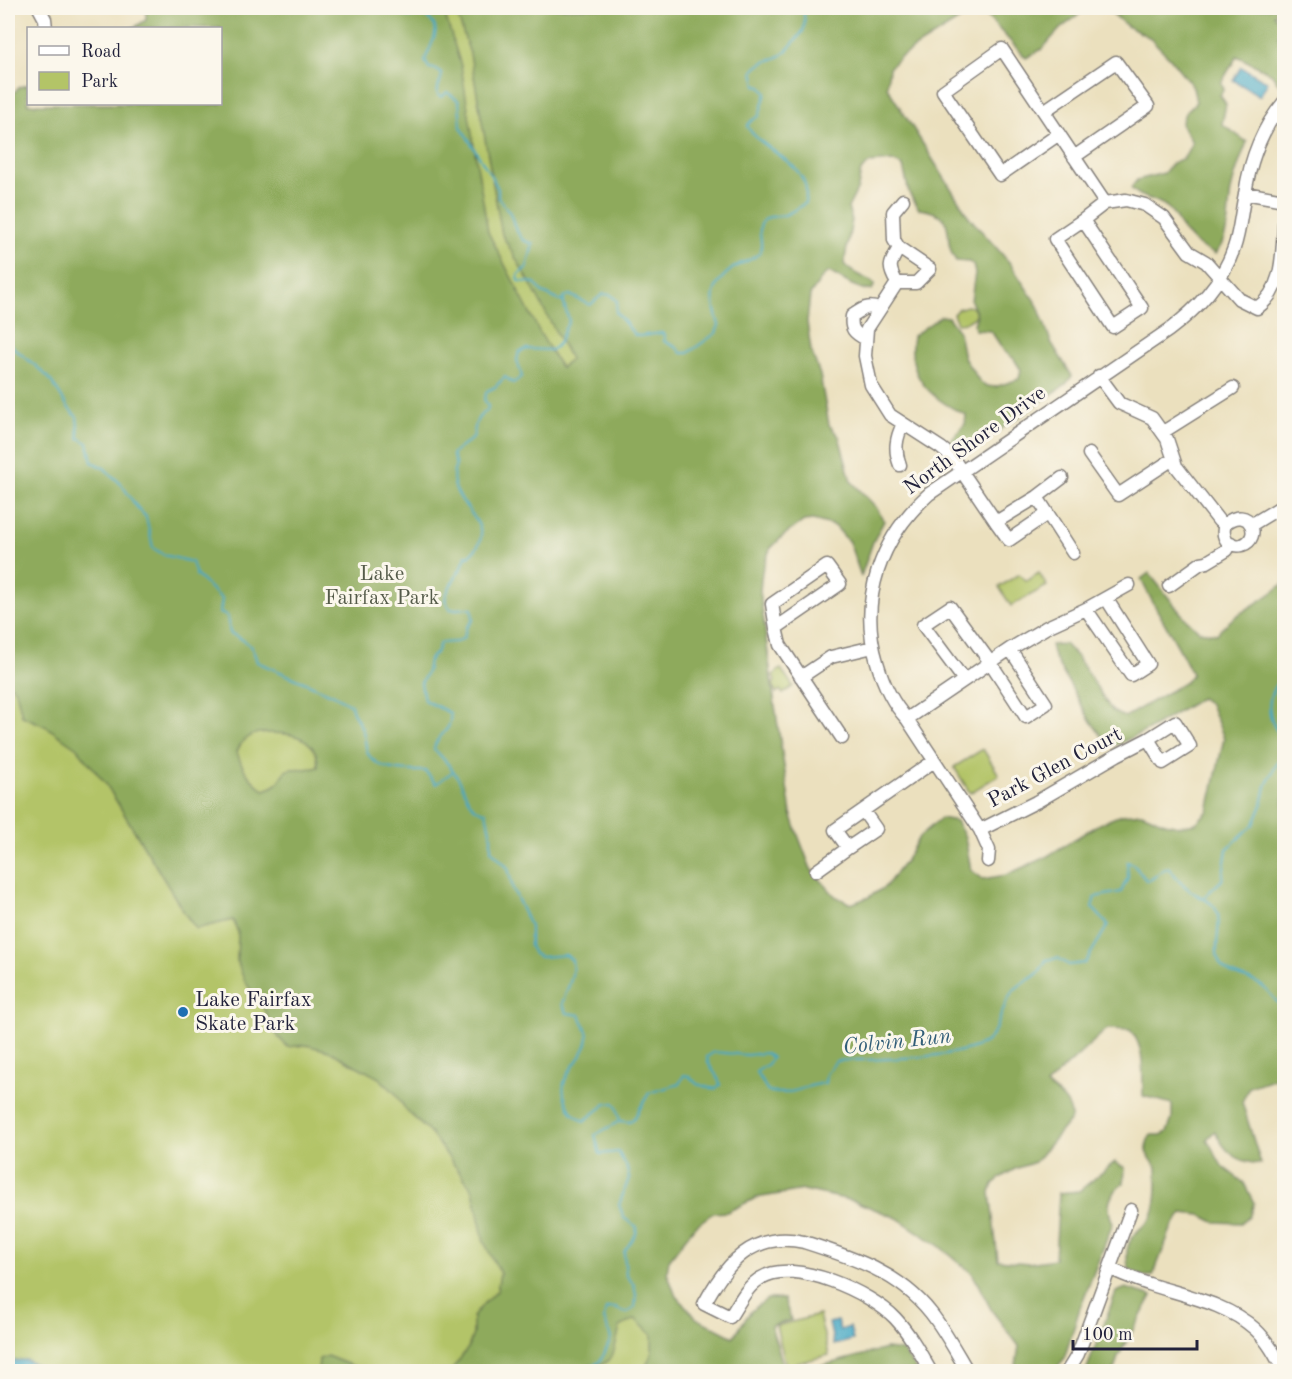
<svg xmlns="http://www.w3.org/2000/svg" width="1292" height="1379" viewBox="0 0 1292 1379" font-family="'Old Standard TT',serif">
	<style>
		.green { fill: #b3c467; stroke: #6a7351; stroke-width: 1.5 }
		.forest { fill: #8eaa5c; stroke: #58664c; stroke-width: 1.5; fill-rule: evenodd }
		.water { fill: #44a8c4; stroke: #336580; stroke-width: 1.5 }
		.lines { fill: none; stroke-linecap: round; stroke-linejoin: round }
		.stream { stroke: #44a8c4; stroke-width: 2 }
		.minor-casing { stroke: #86817c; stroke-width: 15 }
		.minor { stroke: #fff; stroke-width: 12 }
		.poi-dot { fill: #1f6fb2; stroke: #fbf7ec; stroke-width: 2 }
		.labels { text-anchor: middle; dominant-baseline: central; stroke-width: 6; stroke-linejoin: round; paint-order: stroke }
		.street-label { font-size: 21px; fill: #22223b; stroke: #fbf7ec }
		.park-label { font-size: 21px; fill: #555b4a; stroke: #fbf7ec }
		.poi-label { font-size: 21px; fill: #22223b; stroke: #fbf7ec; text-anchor: start }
		.water-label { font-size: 22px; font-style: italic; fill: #315e79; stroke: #fbf7ec }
	</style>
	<rect width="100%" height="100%" fill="#fbf7ec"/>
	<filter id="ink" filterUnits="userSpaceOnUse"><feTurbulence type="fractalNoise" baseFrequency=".0167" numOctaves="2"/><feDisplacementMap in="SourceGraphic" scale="12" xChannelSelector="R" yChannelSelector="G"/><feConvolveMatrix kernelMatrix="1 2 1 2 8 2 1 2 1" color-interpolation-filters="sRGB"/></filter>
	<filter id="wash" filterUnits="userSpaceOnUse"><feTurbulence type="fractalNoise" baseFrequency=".008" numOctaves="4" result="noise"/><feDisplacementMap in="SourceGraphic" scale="24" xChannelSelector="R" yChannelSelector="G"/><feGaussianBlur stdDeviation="1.35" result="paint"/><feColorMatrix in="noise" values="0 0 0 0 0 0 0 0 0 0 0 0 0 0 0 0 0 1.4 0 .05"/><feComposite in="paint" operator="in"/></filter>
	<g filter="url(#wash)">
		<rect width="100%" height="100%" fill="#ebe0be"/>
		<path class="green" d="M363 8H920L728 349 801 904 494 945 686 1328 677 1371H8V105L220 104V28Z
			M967 306 972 307 975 311V317L967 322 957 323 953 314 958 309Z
			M1039 573 1047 586 1011 606 999 587 1019 574 1026 581Z
			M781 669 793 686 783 694 780 690 776 693 773 685 775 681 773 675Z
			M983 749 999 775 970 793 954 767Z
			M819 1315 829 1355 786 1366 776 1326Z"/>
		<path class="forest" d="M146 8H443L461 66 488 232 541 335 561 368 570 359 529 281 502 235 470 54 455 8H1284L1274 14 1284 30 1278 36 1284 45V84L1279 85 1272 74 1237 56 1221 83 1224 89 1220 95 1226 104 1222 124 1247 142C1241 158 1234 175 1231 191 1227 213 1231 236 1215 254 1198 247 1189 239 1179 224 1176 219 1173 212 1168 208 1154 197 1142 200 1131 188L1137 180 1164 173 1172 163 1184 158 1192 142 1181 124 1185 113 1196 102 1193 87 1170 58 1149 37 1127 26 1106 8 1081 13 1060 29 1042 49 1026 58 984 13 964 17 900 57 889 68 887 87 969 217 1009 262 1038 306 1051 342 1072 376 1066 384 1027 412 965 453 954 449 949 442 965 424 966 415C931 399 906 377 913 336L941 316 948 317 959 332 964 358 980 382 987 386 995 387 1019 379 1021 370 1014 359 1004 351 991 331 975 330 974 324 977 315 971 301 975 273 973 265 969 262 956 261C939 237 963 215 919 209L909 193 903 166 892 161 870 163 861 171 858 188 848 208 852 220 844 264C854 276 863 275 875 284L872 290H865L852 285 829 272 823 276 810 295 807 322 811 350 820 375 829 425 839 436 851 481 876 507 884 521 873 542 861 576 849 542 835 526 813 520 804 521 783 536 770 549 762 571 760 591 771 679 791 813 798 835 811 869 835 896 851 904 869 897 886 886 906 860 919 837 941 818 956 821 965 837 971 870 983 879 1006 875 1046 857 1099 824 1121 815 1142 813 1165 823 1179 826 1196 823 1208 811 1224 738 1210 704 1201 698 1148 730 1116 745 1104 739 1090 720 1054 657 1051 645 1065 644 1078 658 1112 711 1125 717 1186 682 1192 674C1177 641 1156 612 1141 579L1149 573 1184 617 1199 631 1217 634C1235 611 1263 603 1284 583V1075L1249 1087 1242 1102 1261 1164C1237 1162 1225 1153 1215 1131L1207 1139 1222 1166 1244 1183 1254 1203 1250 1215 1241 1223 1214 1222 1201 1215 1182 1213 1171 1229 1153 1276H1143L1129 1269C1125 1256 1126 1243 1136 1233 1141 1226 1149 1224 1152 1216 1158 1202 1157 1182 1157 1167 1149 1159 1142 1146 1151 1135H1161L1167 1132 1172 1119V1104L1143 1096C1142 1075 1146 1047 1130 1030L1107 1029 1046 1085C1058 1094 1072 1102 1071 1119L1035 1162 1015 1169 1003 1176 993 1184 990 1192 998 1260 1028 1263 1055 1259 1059 1193 1079 1191 1115 1162 1125 1168 1124 1183C1109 1194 1105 1206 1113 1223L1080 1308 1064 1359 1054 1371H1015L1019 1346 992 1311 972 1273 939 1246 897 1218 854 1201 804 1190 756 1198 727 1212 713 1213 694 1227 669 1260 667 1272 675 1294 696 1318 733 1337 751 1311 767 1299H784L791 1320 771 1326 785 1371H644L652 1352V1335L635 1319 620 1327C610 1370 613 1363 570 1367L567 1371H451L468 1348 473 1334V1317L484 1303 497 1291 500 1273 484 1242 473 1190 431 1134 406 1110 395 1093 379 1078 329 1051 306 1045 288 1047 278 1037 260 1002 245 982 237 961 238 933 233 920 196 929 185 914 106 784 77 748 45 726 22 716 16 691 8 683V100L19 87 28 85V104H220V28H133L146 20ZM258 733C278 733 306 731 316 753 317 757 318 763 318 767 307 771 295 766 285 771 280 782 275 787 264 790 249 779 242 769 237 752 241 741 247 737 258 733Z
			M1126 1288 1152 1296 1118 1357 1114 1371H1086L1116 1292Z
			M886 1349 903 1351 917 1371H801Z
			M327 1356 365 1371H318L319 1359Z"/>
		<path class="water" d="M1241 67 1268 82 1260 96 1233 80Z
			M837 1321 840 1330 850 1327 853 1340 834 1345 829 1323Z
			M26 1360 49 1371H8V1361Z"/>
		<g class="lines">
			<path class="stream" d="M390 8 391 10C401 15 411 20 421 14 448 27 430 42 425 61L429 68 435 69 442 74C441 83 436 87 438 95L442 97 447 92 459 101 461 127 493 179 498 189V197L510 213 516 230 523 240 533 244 527 267 518 275 519 281 535 283 543 293 563 302
				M8 342C20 356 39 365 51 381 60 393 65 407 77 417L79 438 88 443 92 462 104 468 122 485 136 506 146 517 153 548 164 555 192 562 196 575 222 599 220 613 227 616 230 633C247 642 252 643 257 662L334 695 351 705C353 717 362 724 364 735 366 742 365 747 368 754 379 772 407 771 425 771L436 784 452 772
				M1284 675C1264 695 1265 720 1284 739
				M1204 897 1222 880 1227 849 1254 824 1262 805 1266 786 1275 767 1284 754
				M620 1121 617 1108 614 1103 606 1104 584 1121C573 1114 571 1113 566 1101 554 1074 586 1061 588 1037 588 1030 582 1021 580 1015L567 1013 562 1004C567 988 575 977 572 960L566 955 541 957 534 954 530 946V926L513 889 508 868 491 850V836L486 812C467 809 467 792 458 778 452 768 442 757 434 749 436 733 453 733 450 713L424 700 421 683 427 672 429 660 436 653 440 643 456 642 464 638 466 628 473 620 472 609C464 607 458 610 450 609L445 600C448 582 463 572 466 555L469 556C508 522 439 504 456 465L452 454 473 438C476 426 474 418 487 411L488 406 484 399 487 391 495 387 505 377 513 383 522 377 517 360 519 352 527 349 551 350C563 344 561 332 569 322 568 313 562 306 564 297L570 295 590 305 603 294 611 295 617 301 616 312 635 335 639 336 662 333 665 336 664 341 677 348 681 353H688L716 333 719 325C713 305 708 291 725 275 730 270 734 267 740 264 747 261 756 258 760 252 765 241 753 226 767 218 771 216 777 217 781 216 790 214 798 208 805 203 806 197 807 189 805 184 796 159 760 148 747 126L751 121 759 116 766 93 761 87 756 85 753 71C760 61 771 61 782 55 784 54 802 33 803 31 807 23 802 15 805 8
				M577 1372C601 1365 602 1361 611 1338L604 1319 606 1309 615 1308 626 1313 635 1308 636 1295 634 1285 626 1275 624 1252 636 1234 637 1227 624 1218 619 1205 629 1178 626 1165 618 1152 600 1154 595 1135 620 1121 630 1122 635 1117 649 1093 679 1084 684 1075 689 1076 697 1084 715 1089 720 1085C718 1071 709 1072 707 1057L714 1052 747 1055 766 1053 772 1058 768 1064 756 1072 768 1091C789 1098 803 1085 825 1083L826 1074 836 1061C868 1059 969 1060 989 1039 1001 1026 1001 1004 1014 990 1028 976 1035 983 1046 960L1058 958 1069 965 1085 963 1108 925 1092 907 1095 897 1121 892 1128 877 1127 862 1133 864 1147 881C1156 879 1158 870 1168 868 1176 875 1182 885 1191 891 1200 898 1215 901 1218 915 1221 930 1212 952 1221 965 1232 979 1249 976 1262 986 1269 991 1276 1002 1284 1009"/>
		</g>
	</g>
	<g filter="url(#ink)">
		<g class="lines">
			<defs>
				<path id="minor" d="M39 8 45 19 46 28
					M1044 111 1116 62 1148 106 1074 157
					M1059 134 1000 175 943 91 1002 49 1105 203
					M1245 193 1284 200
					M903 200 893 212 894 240 899 248C890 264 887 266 897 283L867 329 865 356 871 385 890 415 941 448 952 457 996 522 1037 497 1073 553
					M1083 220 1055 239 1113 327 1142 308 1083 220 1105 203 1126 200 1145 205 1164 218 1189 252 1206 262 1239 299 1257 308C1284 289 1282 254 1284 224
					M897 283H916L930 269 899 248
					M866 339C854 333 850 329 852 316 861 310 868 304 878 309
					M1099 376 1119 403 1152 418 1167 439 1176 466 1219 521 1225 524C1223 530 1223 537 1228 542 1232 545 1237 546 1242 545 1263 539 1250 503 1225 524
					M1163 432 1233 388
					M1089 454 1118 495 1173 459
					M900 465C894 450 896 438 903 424
					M1037 497 1062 478
					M996 522 1009 540 1047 514
					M1251 525 1284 505
					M1169 586 1201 563 1207 562 1227 550 1231 543
					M1086 609 1131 675 1148 664 1106 598
					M776 628 772 604 827 566 840 584 776 628 780 645 842 738
					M801 677 831 657 873 647
					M964 680 923 625 950 607 990 662 1026 717 1046 704 1010 649
					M907 719 1010 649 1047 627 1086 609 1129 585
					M1175 722 1190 746 1163 763 1148 739Z
					M864 812 876 829 848 848 835 830 934 761
					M980 830 1036 802 1117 755 1148 739
					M988 861 989 850 980 830 907 719C892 703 883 683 877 662 858 599 881 537 929 494L1169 330C1198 308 1222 283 1234 248 1240 231 1241 212 1245 194 1250 160 1262 128 1284 102
					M816 871 848 848
					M1110 1269C1123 1274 1136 1280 1149 1284 1185 1296 1226 1303 1255 1329 1268 1341 1276 1356 1284 1372
					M931 1372C920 1353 910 1334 895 1318 871 1293 794 1257 761 1278 747 1286 739 1303 730 1317L704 1304C726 1263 753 1231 804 1242 851 1257 899 1272 931 1313 945 1331 956 1352 968 1372
					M1067 1372 1078 1354 1131 1210"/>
			</defs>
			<use href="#minor" class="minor-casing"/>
			<use href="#minor" class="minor"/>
		</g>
	</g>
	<circle class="poi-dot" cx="183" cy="1012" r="6"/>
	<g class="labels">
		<g class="street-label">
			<text transform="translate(975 441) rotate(-36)">North Shore Drive</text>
			<text transform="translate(1055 768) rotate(-28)">Park Glen Court</text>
		</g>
		<g class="park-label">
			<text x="382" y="574">Lake<tspan x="382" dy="24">Fairfax Park</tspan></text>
		</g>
		<g class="poi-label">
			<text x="195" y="1000">Lake Fairfax<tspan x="195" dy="24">Skate Park</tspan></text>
		</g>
		<g class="water-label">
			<text transform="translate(897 1042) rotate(-6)">Colvin Run</text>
		</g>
	</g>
	<rect width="1292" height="1379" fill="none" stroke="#fbf7ec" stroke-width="30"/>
	<rect x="27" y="27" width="195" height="78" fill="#fbf7ec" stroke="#a4a2a5" stroke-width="1.5"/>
	<rect x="39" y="46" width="30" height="9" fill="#ffffff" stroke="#a4a2a5" stroke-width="1.5"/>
	<text x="81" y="57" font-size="18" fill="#22223b">Road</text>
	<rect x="39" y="72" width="30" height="18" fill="#b3c467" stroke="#a4a2a5" stroke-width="1.5"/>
	<text x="81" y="87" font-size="18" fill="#22223b">Park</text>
	<path d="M1073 1340v9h124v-9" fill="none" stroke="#22223b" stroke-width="3"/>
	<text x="1082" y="1340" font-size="18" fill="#22223b" stroke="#fbf7ec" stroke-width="4.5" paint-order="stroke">100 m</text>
</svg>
